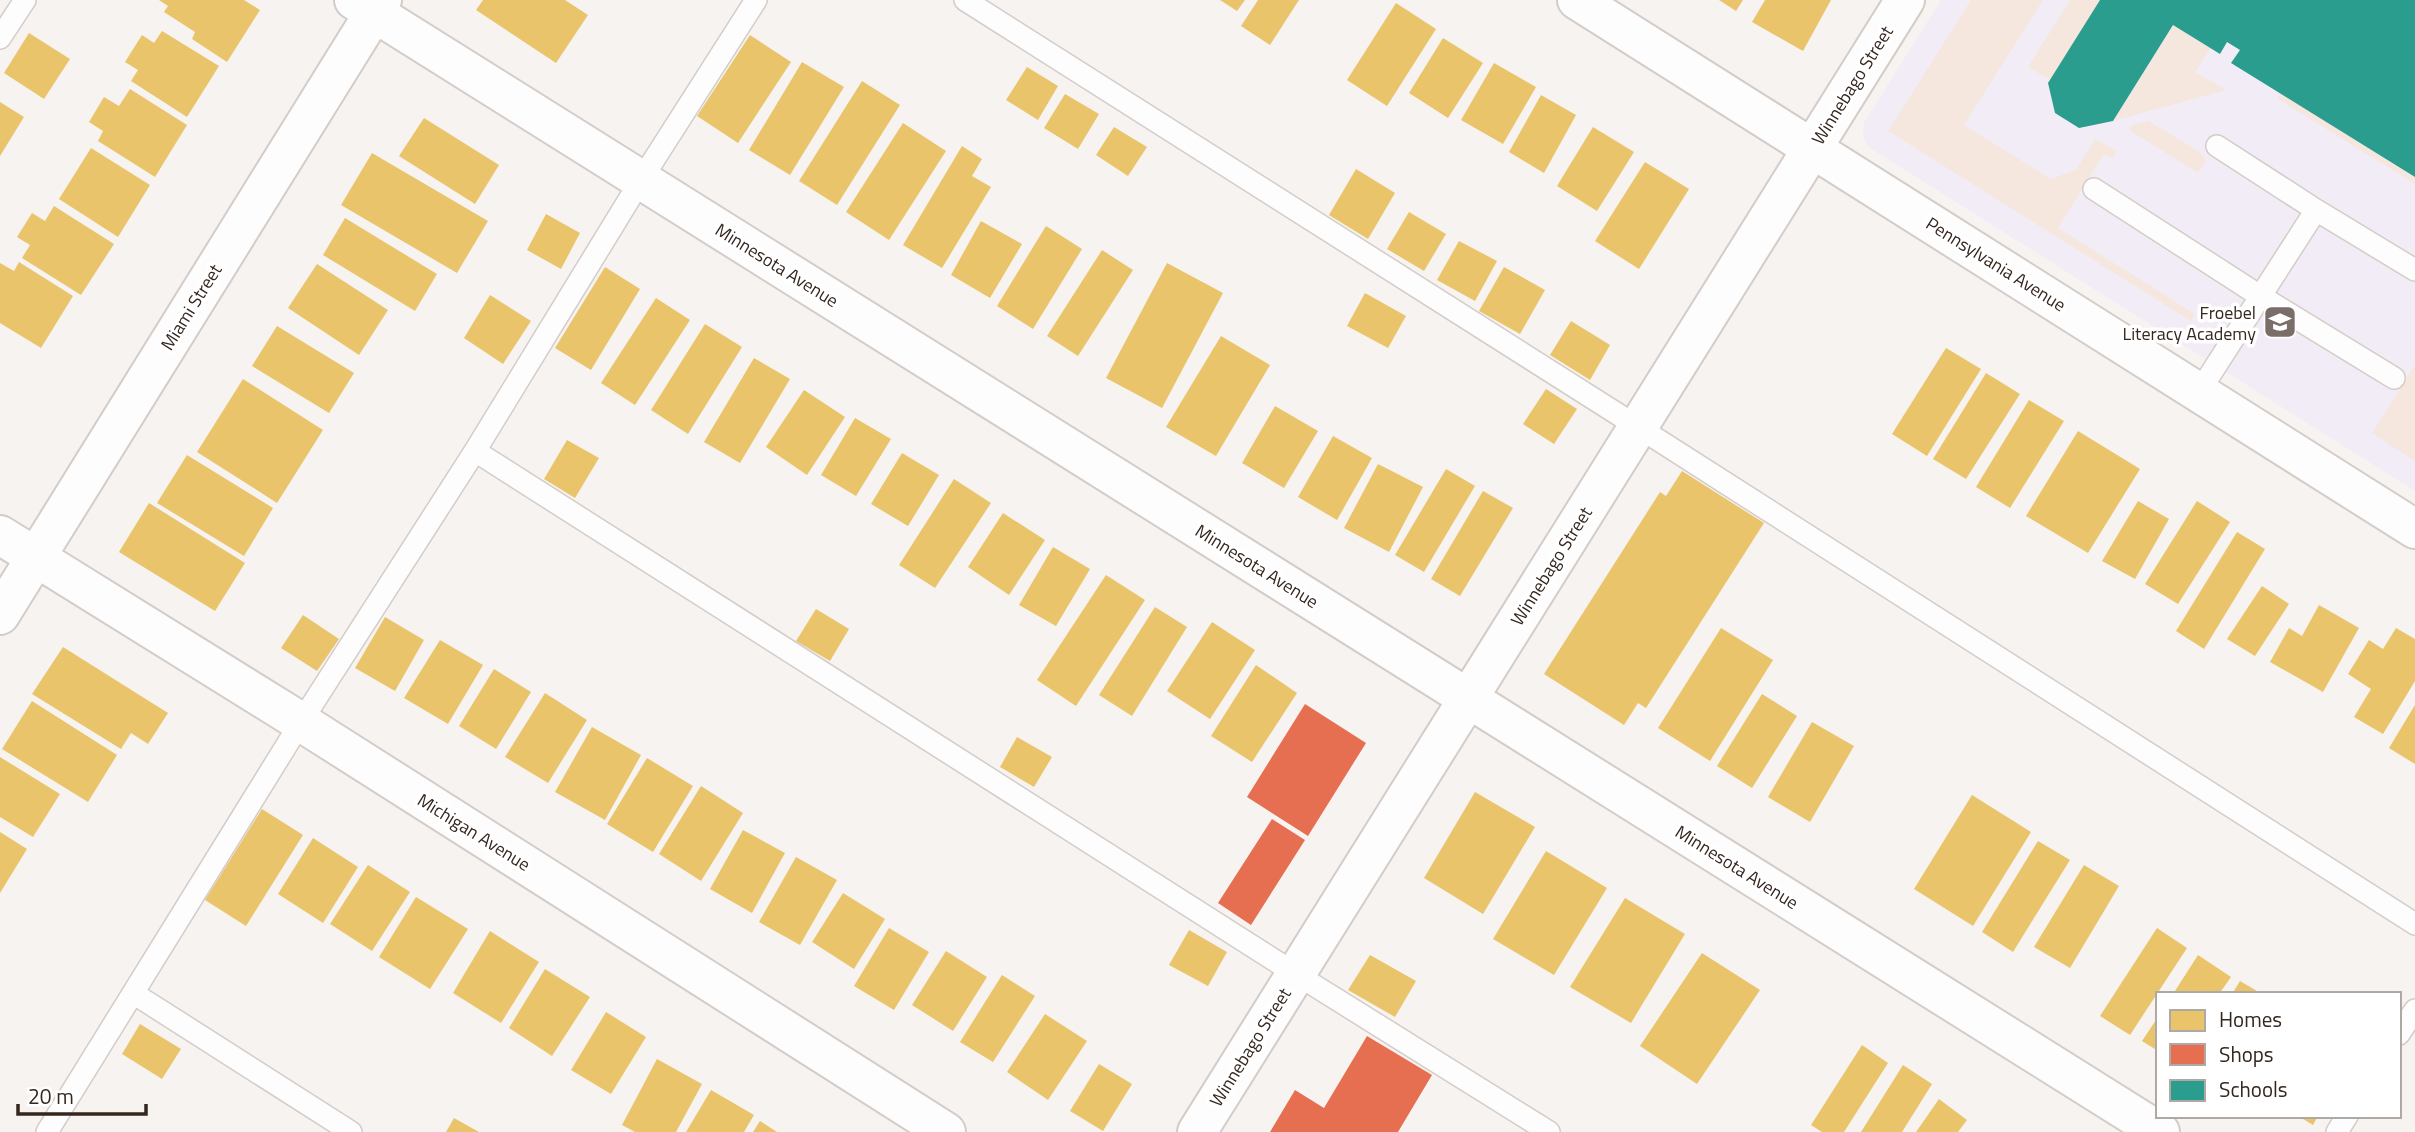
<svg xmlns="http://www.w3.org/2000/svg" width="2415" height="1132" viewBox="0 0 2415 1132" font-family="'Titillium Web',sans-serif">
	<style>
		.education { fill: #f2ecf6 }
		.green { fill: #f6e7de }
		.homes { fill: #e9c46a }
		.shops { fill: #e76f51 }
		.schools { fill: #2a9d8f }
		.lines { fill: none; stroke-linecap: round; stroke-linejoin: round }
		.lane-casing { stroke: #d4ccc7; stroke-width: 24 }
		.street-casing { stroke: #d4ccc7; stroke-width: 42 }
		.lane { stroke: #fefdfd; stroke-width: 21 }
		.street { stroke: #fefdfd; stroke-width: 38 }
		.labels { text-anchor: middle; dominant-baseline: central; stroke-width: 7; stroke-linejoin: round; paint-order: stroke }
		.street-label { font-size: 18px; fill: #35271f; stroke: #fff }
		.poi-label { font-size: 18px; fill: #35271f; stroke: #fff; text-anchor: end }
	</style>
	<rect width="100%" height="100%" fill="#f7f3f1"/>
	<path class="education" d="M1941 0H2415V491L1867 146 1863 135 1864 123Z"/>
	<path class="green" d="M1971 0H2043L1964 125 2051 179 2076 170 2095 139 2117 151 2112 159 2104 154 2058 228 2195 314 2191 321 1888 131Z
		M2070 0H2100L2050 80 2028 67Z
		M2173 25 2211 48 2195 72 2226 90 2113 121Z
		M2280 93 2415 177V184L2278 99Z
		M2148 121 2200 152 2206 161 2198 173 2129 130 2132 125Z
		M2415 365V461L2372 433Z"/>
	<path class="homes" d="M159 0H244L260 10 227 62 192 39 195 32 164 12 168 6Z
		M483 0H565L588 15 556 63 476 10Z
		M1220 0H1245L1237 11Z
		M1258 0H1299L1270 45 1241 26Z
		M1719 0H1743L1736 11Z
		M1765 0H1831L1803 51 1752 22Z
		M1396 3 1436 29 1387 106 1347 80Z
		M162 31 219 66 187 117 131 81 138 70 125 62 142 35 154 43Z
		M29 33 70 59 44 99 4 73Z
		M750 35 791 62 738 143 697 116Z
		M1443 38 1483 63 1448 118 1409 93Z
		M802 62 844 87 790 175 749 150Z
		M1494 63 1536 87 1503 144 1461 120Z
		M1027 67 1058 86 1038 120 1006 100Z
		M862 81 900 105 837 205 799 181Z
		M130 89 187 125 155 177 98 141 103 131 89 122 104 97 119 106Z
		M1065 94 1099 114 1078 149 1044 128Z
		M1541 95 1576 115 1544 173 1509 152Z
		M0 102 24 117 0 156Z
		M424 118 499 165 475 204 399 156Z
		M903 123 946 151 889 240 846 212Z
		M1114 127 1147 147 1128 176 1096 155Z
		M1593 127 1634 152 1597 211 1557 186Z
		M962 146 982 159 972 176 991 187 942 268 903 245Z
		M91 148 150 185 118 237 59 199Z
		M372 153 488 221 457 273 341 205Z
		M1645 162 1689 189 1639 269 1595 241Z
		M1356 169 1395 193 1368 239 1329 215Z
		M54 206 114 244 81 295 22 258 30 245 17 237 32 213 45 221Z
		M1409 212 1446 234 1424 271 1387 249Z
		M546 214 580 233 561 269 527 250Z
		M345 218 437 274 415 311 323 255Z
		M981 221 1022 244 990 298 951 275Z
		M1046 226 1082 249 1033 329 997 306Z
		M1459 241 1497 261 1475 301 1437 280Z
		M1102 250 1133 270 1078 356 1047 336Z
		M19 262 73 296 41 348 0 323V263L14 271Z
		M1167 263 1223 293 1162 408 1106 378Z
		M317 264 388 310 359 355 288 308Z
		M605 267 640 289 591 370 555 348Z
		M1504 267 1545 290 1520 334 1479 311Z
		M1365 293 1406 316 1388 348 1347 326Z
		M490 295 531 321 503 364 464 338Z
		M656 298 690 320 635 405 601 383Z
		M1571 321 1610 345 1590 380 1550 355Z
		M705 324 742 347 688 434 651 410Z
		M277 326 354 373 329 413 252 366Z
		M1221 336 1270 365 1216 456 1166 427Z
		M1946 348 1981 369 1927 456 1892 434Z
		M754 358 790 379 740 463 704 442Z
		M1986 373 2020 394 1966 479 1933 459Z
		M243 379 323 430 277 503 197 452Z
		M1546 389 1577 409 1554 444 1523 424Z
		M804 390 845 417 807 475 766 447Z
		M2029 400 2064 421 2010 508 1976 487Z
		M1275 406 1318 431 1284 488 1242 463Z
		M855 418 891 439 856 496 821 475Z
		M2078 431 2140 469 2088 553 2026 516Z
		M1333 436 1372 458 1337 520 1298 497Z
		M567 440 599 458 575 498 544 479Z
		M902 453 939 475 908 526 871 504Z
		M187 455 273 508 244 556 157 503Z
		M1378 464 1423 487 1389 552 1344 528Z
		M1446 469 1475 486 1424 572 1395 555Z
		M1682 471 1764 523 1646 708 1638 703 1624 725 1544 674 1660 492 1666 496Z
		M954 479 991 503 935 588 899 565Z
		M1483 491 1513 508 1460 596 1431 579Z
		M2138 501 2169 519 2135 579 2102 561Z
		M2197 501 2230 522 2178 604 2145 584Z
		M149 503 245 563 215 611 119 552Z
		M1003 513 1045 540 1009 595 968 567Z
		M2237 532 2265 549 2204 649 2176 631Z
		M1053 547 1090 569 1056 626 1019 605Z
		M1106 575 1145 600 1076 706 1037 680Z
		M2262 586 2289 604 2255 656 2227 639Z
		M2319 605 2359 628 2323 692 2270 662 2289 628 2302 636Z
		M1155 607 1187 627 1132 716 1099 695Z
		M816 609 849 629 830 661 796 641Z
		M303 615 339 639 317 671 281 648Z
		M385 617 424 640 395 691 355 668Z
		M1212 622 1255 650 1210 719 1167 691Z
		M1721 628 1773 660 1710 761 1658 728Z
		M2396 628 2415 639V681L2383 734 2354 717 2371 689 2348 674 2369 640 2383 649Z
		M440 640 483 665 448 724 404 698Z
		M63 647 168 713 148 744 131 733 121 749 32 694Z
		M1256 665 1297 693 1252 762 1211 736Z
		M494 669 531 692 496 749 459 726Z
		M545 693 587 720 548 783 505 757Z
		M1762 694 1797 716 1752 788 1717 766Z
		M32 701 117 755 88 802 2 749Z
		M2415 705V764L2389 748Z
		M1812 722 1854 746 1810 822 1768 797Z
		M592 727 641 755 605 820 555 792Z
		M1017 737 1052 757 1034 787 1000 767Z
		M0 757 60 794 33 837 0 817Z
		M647 758 693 786 653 852 607 824Z
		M701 786 743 813 701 881 659 854Z
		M1475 792 1535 827 1483 914 1424 878Z
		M1972 795 2031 832 1973 926 1914 889Z
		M262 809 303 835 246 926 205 900Z
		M743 830 785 853 752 913 710 889Z
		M0 832 27 849 0 893Z
		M313 838 358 867 323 923 278 894Z
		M2038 841 2070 860 2013 952 1982 932Z
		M1546 851 1607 888 1554 975 1493 939Z
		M796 857 837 880 800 945 759 922Z
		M368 865 410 892 372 951 330 924Z
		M2084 865 2119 886 2070 968 2034 947Z
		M843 893 885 919 854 969 812 942Z
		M416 897 468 929 430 989 379 957Z
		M1625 898 1685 934 1631 1023 1570 987Z
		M889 928 929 952 894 1010 854 986Z
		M2157 928 2187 948 2130 1035 2100 1016Z
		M1189 930 1227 952 1208 986 1169 965Z
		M490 931 539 962 501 1023 453 993Z
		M946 951 987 977 953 1031 912 1005Z
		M1702 953 1760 990 1697 1084 1640 1046Z
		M1370 955 1416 981 1395 1017 1348 990Z
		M2198 955 2231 977 2219 994H2173Z
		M545 969 590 997 552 1056 509 1028Z
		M1002 975 1035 996 993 1062 960 1042Z
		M2240 981 2262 994H2232Z
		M606 1012 646 1037 611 1094 571 1070Z
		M1045 1014 1087 1041 1048 1100 1007 1072Z
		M2158 1017V1051L2142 1041Z
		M140 1024 181 1049 162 1079 122 1054Z
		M1862 1045 1888 1063 1844 1132H1822L1811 1125Z
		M657 1059 702 1084 676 1132H635L622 1125Z
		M1099 1064 1132 1084 1103 1131 1070 1111Z
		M1903 1065 1932 1084 1902 1132H1861Z
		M711 1090 754 1115 744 1132H686Z
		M1939 1099 1967 1120 1958 1132H1916Z
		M2298 1116H2318L2313 1125Z
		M454 1118 479 1132H446Z
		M760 1121 777 1132H753Z"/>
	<path class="shops" d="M1305 704 1366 743 1308 836 1247 797Z
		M1272 819 1305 840 1251 925 1218 903Z
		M1367 1036 1432 1075 1398 1132H1270L1295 1090 1324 1108Z"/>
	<path class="schools" d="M2100 0H2415V177L2231 63 2240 50 2227 42 2220 54 2173 25 2113 121 2079 128 2055 113 2048 83Z"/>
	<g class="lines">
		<defs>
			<path id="lane" d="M965 0 1638 427 2415 924
				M0 38 25 0
				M2217 146 2316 210
				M2094 189 2260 296 2394 378
				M2199 392 2316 210 2415 270
				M475 451 1296 974 1549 1132
				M133 993 351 1132
				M2399 1034 2415 1010
				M47 1132 301 722 475 451 641 180 756 0
				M2337 1132 2347 1116"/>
			<path id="street" d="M354 0 2160 1132
				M1577 0 2415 529
				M0 535 301 722 946 1132
				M0 615 382 0
				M1197 1132 1905 0"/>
		</defs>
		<use href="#lane" class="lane-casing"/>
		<use href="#street" class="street-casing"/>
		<use href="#lane" class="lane"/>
		<use href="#street" class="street"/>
	</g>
	<defs>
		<symbol id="school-square" viewBox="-11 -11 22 22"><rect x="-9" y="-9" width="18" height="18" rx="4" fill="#796e68" stroke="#fff"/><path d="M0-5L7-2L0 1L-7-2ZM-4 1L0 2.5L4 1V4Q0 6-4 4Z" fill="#fff"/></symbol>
	</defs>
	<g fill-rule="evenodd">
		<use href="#school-square" x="2261" y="303" width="38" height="38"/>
	</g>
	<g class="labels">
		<g class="street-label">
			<text transform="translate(1852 85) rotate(-58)">Winnebago Street</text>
			<text transform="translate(1996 264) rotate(32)">Pennsylvania Avenue</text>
			<text transform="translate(777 265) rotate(32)">Minnesota Avenue</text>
			<text transform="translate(191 307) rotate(-58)">Miami Street</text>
			<text transform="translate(1257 566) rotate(32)">Minnesota Avenue</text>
			<text transform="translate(1551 566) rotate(-58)">Winnebago Street</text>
			<text transform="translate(474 832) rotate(32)">Michigan Avenue</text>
			<text transform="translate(1737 867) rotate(32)">Minnesota Avenue</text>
			<text transform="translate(1250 1047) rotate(-58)">Winnebago Street</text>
		</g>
		<g class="poi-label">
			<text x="2256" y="312">Froebel<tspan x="2256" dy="21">Literacy Academy</tspan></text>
		</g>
	</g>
	<rect x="2156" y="992" width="245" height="126" fill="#ffffff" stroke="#aea9a5" stroke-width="2"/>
	<rect x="2170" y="1010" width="35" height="21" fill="#e9c46a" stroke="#aea9a5" stroke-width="2"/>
	<text x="2219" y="1027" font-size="21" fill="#35271f">Homes</text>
	<rect x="2170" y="1044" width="35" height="21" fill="#e76f51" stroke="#aea9a5" stroke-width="2"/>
	<text x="2219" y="1062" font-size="21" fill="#35271f">Shops</text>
	<rect x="2170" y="1080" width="35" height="21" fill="#2a9d8f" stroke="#aea9a5" stroke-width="2"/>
	<text x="2219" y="1097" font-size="21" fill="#35271f">Schools</text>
	<path d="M18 1104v10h128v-10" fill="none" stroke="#35271f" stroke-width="3.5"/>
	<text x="28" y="1104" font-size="21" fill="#35271f" stroke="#ffffff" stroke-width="5" paint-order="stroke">20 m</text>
</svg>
